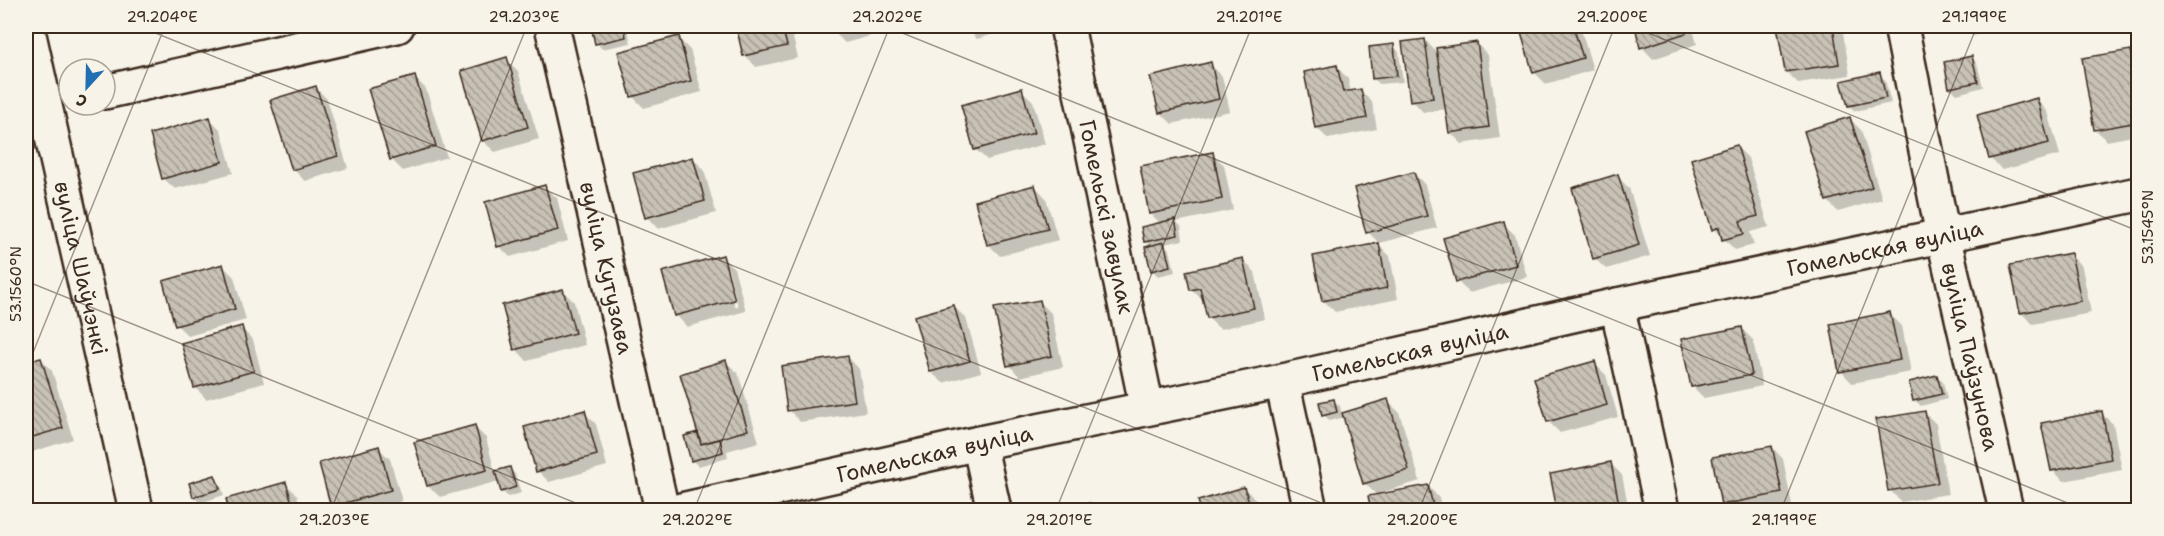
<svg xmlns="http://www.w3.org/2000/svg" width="2164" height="536" viewBox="0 0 2164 536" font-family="'Shantell Sans',sans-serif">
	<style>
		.shadow { fill: #0003; fill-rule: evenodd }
		.building { fill: url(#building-back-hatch); stroke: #3b2a1e; stroke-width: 1.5 }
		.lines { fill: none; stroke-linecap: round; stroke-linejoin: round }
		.minor-casing { stroke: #3b2a1e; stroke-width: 38 }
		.minor { stroke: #f7f3e8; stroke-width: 33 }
		.ticks { fill: none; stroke: #3b2a1e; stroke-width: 1.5; stroke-opacity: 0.45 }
		.labels { text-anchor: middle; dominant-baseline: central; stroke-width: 5; stroke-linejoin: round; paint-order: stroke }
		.street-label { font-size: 22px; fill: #3b2a1e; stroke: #f7f3e8 }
		.neatline { fill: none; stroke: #3b2a1e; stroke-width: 2 }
		.ticks-label { font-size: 15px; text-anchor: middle; fill: #3b2a1e }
	</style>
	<defs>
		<pattern id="building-back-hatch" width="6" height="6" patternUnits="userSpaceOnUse" patternTransform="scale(1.5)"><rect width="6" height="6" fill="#c8c1b6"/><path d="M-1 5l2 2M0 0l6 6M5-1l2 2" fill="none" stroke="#a49d93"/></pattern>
	</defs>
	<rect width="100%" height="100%" fill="#f7f3e8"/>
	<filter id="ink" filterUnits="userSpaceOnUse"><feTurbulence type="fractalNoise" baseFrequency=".0167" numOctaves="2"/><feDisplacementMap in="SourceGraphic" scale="12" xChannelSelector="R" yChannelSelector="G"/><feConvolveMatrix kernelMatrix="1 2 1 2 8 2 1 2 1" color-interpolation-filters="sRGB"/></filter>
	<g filter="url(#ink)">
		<path class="shadow" d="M593 26H627L631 43 602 49 597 43Z
			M738 26H790L798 58 756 67 745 55Z
			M832 26H903V27L845 43 833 31Z
			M965 26H1021L977 39Z
			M1521 26H1580L1593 70 1546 84 1534 72Z
			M1636 26H1692L1697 44 1653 59 1642 47Z
			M1779 26H1842L1850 75 1798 83 1786 71Z
			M1963 26H2012L1973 36Z
			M678 38 690 50 702 92 644 108 632 96Z
			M1425 40 1438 54 1476 43 1488 55 1500 138 1462 144 1450 132 1447 109 1423 112 1412 100Z
			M1394 46 1399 52 1403 82 1379 84 1373 78Z
			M2131 51 2138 59V135L2107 141 2095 129Z
			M1972 58 1977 63 1983 87 1957 94 1951 88Z
			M506 59 518 71 539 139 495 152 483 141Z
			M1210 64 1222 76 1230 111 1172 124 1161 113 1152 78Z
			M1337 67 1348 79 1351 92 1360 90 1372 102 1377 129 1328 139 1317 128Z
			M1879 74 1885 80 1891 103 1855 111 1849 106Z
			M414 77 426 89 447 157 403 171 391 159Z
			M316 88 327 99 348 168 305 181 293 169Z
			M1021 90 1033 101 1045 144 987 160 975 149Z
			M2037 100 2048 112 2060 155 2002 170 1990 158Z
			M210 119 221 130 233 173 175 189 163 178Z
			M1850 119 1861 130 1882 199 1838 212 1827 200Z
			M1737 147 1748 158 1769 227 1750 232 1754 245 1735 250 1714 229Z
			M1212 154 1224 165 1233 210 1176 222 1181 226 1183 240 1164 244 1170 250 1175 272 1158 276 1152 270 1151 247 1145 241 1161 224 1150 213Z
			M693 158 704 170 716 213 658 229 647 217Z
			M1414 173 1425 185 1437 228 1379 243 1368 232Z
			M1617 176 1629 188 1650 256 1606 269 1594 258Z
			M1035 186 1046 198 1058 240 1000 256 989 245 977 202Z
			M545 187 557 198 568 241 510 257 499 246Z
			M1503 223 1515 235 1527 277 1469 293 1457 281Z
			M1378 245 1390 256 1398 299 1335 312 1323 300Z
			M2136 251H2138V266Z
			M2071 255 2082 267 2091 313 2033 324 2021 313Z
			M722 257 734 268 746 311 687 327 676 315ZM725 268H728L738 306 735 307Z
			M1243 260 1255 272 1265 319 1220 329 1208 318 1205 301 1191 290Z
			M223 266 234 277 246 320 188 336 177 325Z
			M562 290 574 302 585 345 527 361 516 349Z
			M1040 302 1051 313 1063 367 1020 377 1009 365Z
			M954 307 966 318 981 372 943 383 931 372Z
			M1890 314 1902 326 1911 372 1852 383 1841 371Z
			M241 328 253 340 264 383 206 399 195 387Z
			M1742 329 1753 340 1762 386 1704 398 1692 386Z
			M848 357 859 369 866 412 800 422 789 410Z
			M41 359 52 371 73 439 29 453 26 449V364Z
			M726 362 738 373 759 442 727 451 728 458 698 466 692 460 700 433Z
			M1594 363 1606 375 1618 417 1560 433 1548 421Z
			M1937 376 1943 382 1947 399 1921 406 1915 400Z
			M1334 401 1340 406 1342 415 1387 401 1399 412 1420 481 1380 493V495L1428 486 1439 498 1442 510H1372L1370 497 1378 496 1364 483 1344 417 1330 421 1324 415Z
			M584 412 596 424 607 466 549 482 538 471Z
			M1925 413 1936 424 1948 494 1901 502 1890 490Z
			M2101 413 2113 424 2122 470 2064 481 2052 470Z
			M474 427 486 438 495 472 510 469 515 474 521 493 508 497 502 491 499 481 440 497 428 486Z
			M1772 447 1783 459 1792 505 1762 510H1728L1722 504Z
			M378 448 390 459 402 501 369 510H337L332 506Z
			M1610 463 1622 475 1629 510H1559L1552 475Z
			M214 477 220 483 224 495 200 503 194 497 191 484Z
			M286 484 297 495 301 510H230L227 500Z
			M1244 488 1256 500 1259 510H1203L1200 502Z
			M1089 504 1095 510H1069Z"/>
		<path class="building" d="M591 26H624L626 37 595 44Z
			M736 26H782L787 46 743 56Z
			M1519 26H1573L1583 58 1533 73Z
			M1635 26H1684L1686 33 1640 48Z
			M1777 26H1833L1839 64 1785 72Z
			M679 36 691 81 631 97 618 52Z
			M1425 39 1433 98 1410 101 1402 42Z
			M1477 42 1489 127 1449 133 1436 48Z
			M1394 44 1397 76 1372 79 1369 47Z
			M2131 50 2138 92V122L2094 130 2082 58Z
			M1972 56 1978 82 1949 88 1944 62Z
			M507 57 528 127 482 141 461 71Z
			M1211 62 1219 99 1159 113 1150 77Z
			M1337 65 1343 92 1361 89 1367 118 1315 128 1304 72Z
			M1880 72 1886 98 1848 106 1841 81Z
			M415 76 436 146 390 160 368 89Z
			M316 86 338 156 292 170 270 100Z
			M1022 88 1034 133 974 150 961 105Z
			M2037 98 2049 143 1989 159 1977 115Z
			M210 117 222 162 162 179 150 134Z
			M1850 117 1872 187 1826 201 1804 131Z
			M1737 145 1758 216 1740 221 1744 234 1722 240 1719 227 1712 230 1691 159Z
			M1213 152 1222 199 1149 214 1140 166Z
			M693 157 705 201 645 218 633 173Z
			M1414 172 1427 216 1366 233 1354 188Z
			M1618 174 1639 245 1593 259 1572 188Z
			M545 185 558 230 497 247 485 202Z
			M1035 185 1048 229 987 245 975 201Z
			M1175 219 1178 235 1144 242 1141 227Z
			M1504 221 1516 265 1456 282 1443 238Z
			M1164 242 1170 266 1151 271 1145 247Z
			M1379 243 1387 288 1322 301 1313 256Z
			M2071 253 2081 301 2020 313 2010 265Z
			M723 255 735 300 674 316 662 272Z
			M1243 258 1254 308 1207 318 1200 288 1190 290 1186 271Z
			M223 264 235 309 175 326 163 281Z
			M563 289 575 333 514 350 502 305Z
			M1040 300 1052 356 1007 366 994 308Z
			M954 305 970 361 930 372 914 316Z
			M1890 312 1900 360 1839 372 1830 324Z
			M242 326 254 371 194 388 181 343Z
			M1742 327 1752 375 1691 387 1681 339Z
			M848 356 855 401 787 411 781 366Z
			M41 358 63 428 26 439V362Z
			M726 360 748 430 701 444 680 374Z
			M1595 361 1607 405 1547 422 1534 378Z
			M1937 375 1942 394 1913 401 1909 382Z
			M1334 399 1337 412 1322 416 1319 402Z
			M1388 399 1409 470 1363 484 1342 413Z
			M585 410 597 455 536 472 524 427Z
			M1925 411 1938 483 1888 491 1876 419Z
			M2102 411 2111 459 2051 471 2041 423Z
			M475 425 487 470 427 486 414 442Z
			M698 432 701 444 720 439 723 452 691 461 684 436Z
			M379 446 391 490 331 507 319 463Z
			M1772 446 1782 493 1721 505 1712 457Z
			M1611 462 1620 510H1557L1550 474Z
			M510 467 516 487 501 492 495 471Z
			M215 475 220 489 193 497 189 483Z
			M286 482 294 510H229L226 499Z
			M1428 485 1434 510H1371L1368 496Z
			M1244 487 1252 510H1201L1198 501Z
			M1090 503 1092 510H1064Z"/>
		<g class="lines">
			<defs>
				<g id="minor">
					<path id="s1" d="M27 26 136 510"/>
					<path id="s2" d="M552 26 662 510"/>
					<path id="s3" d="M1067 26 1147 408"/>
					<path id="s4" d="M1901 26 1943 235 2006 510"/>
					<path d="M105 92 397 26"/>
					<path d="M1617 305 1662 510"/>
					<path d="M1282 381 1310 510"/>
					<path d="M979 443 994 510"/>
					<path id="s5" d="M681 510 979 443 1282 381 1617 305 2138 194"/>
				</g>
			</defs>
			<use href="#minor" class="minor-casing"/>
			<use href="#minor" class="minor"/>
		</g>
	</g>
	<path class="ticks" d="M138 26 1339 510M885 26 2085 510M1631 26 2138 231M26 281 593 510M26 370 165 26M331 510 527 26M694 510 890 26M1056 510 1252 26M1419 510 1615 26M1781 510 1977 26"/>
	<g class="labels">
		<g class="street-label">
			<text stroke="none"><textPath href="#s3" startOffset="195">Гомельскі завулак</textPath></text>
			<text stroke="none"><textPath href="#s5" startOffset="1232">Гомельская вуліца</textPath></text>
			<text stroke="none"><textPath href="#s1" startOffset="248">вуліца Шаўчэнкі</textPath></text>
			<text stroke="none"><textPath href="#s2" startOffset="248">вуліца Кутузава</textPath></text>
			<text stroke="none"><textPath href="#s5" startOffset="746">Гомельская вуліца</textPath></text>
			<text stroke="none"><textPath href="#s4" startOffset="338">вуліца Паўзунова</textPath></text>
			<text stroke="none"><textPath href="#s5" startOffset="260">Гомельская вуліца</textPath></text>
		</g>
	</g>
	<rect width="2164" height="536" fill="none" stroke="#f7f3e8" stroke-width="66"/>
	<g transform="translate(87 87) rotate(202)"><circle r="28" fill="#f7f3e8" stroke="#aca397" stroke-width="1.5"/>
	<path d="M0-4.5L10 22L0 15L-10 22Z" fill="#1f6fb2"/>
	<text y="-9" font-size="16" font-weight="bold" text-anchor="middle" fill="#3b2a1e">С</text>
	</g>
	<rect x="33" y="33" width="2098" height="470" class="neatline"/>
	<g class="ticks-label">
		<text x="162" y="22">29.204°E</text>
		<text x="524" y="22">29.203°E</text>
		<text x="887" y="22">29.202°E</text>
		<text x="1249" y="22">29.201°E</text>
		<text x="1612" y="22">29.200°E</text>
		<text x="1974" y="22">29.199°E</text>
		<text transform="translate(2148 227) rotate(-90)" y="5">53.1545°N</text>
		<text transform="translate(16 284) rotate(-90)" y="5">53.1560°N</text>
		<text x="334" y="525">29.203°E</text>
		<text x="697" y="525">29.202°E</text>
		<text x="1059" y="525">29.201°E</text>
		<text x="1422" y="525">29.200°E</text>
		<text x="1784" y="525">29.199°E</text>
	</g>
</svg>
